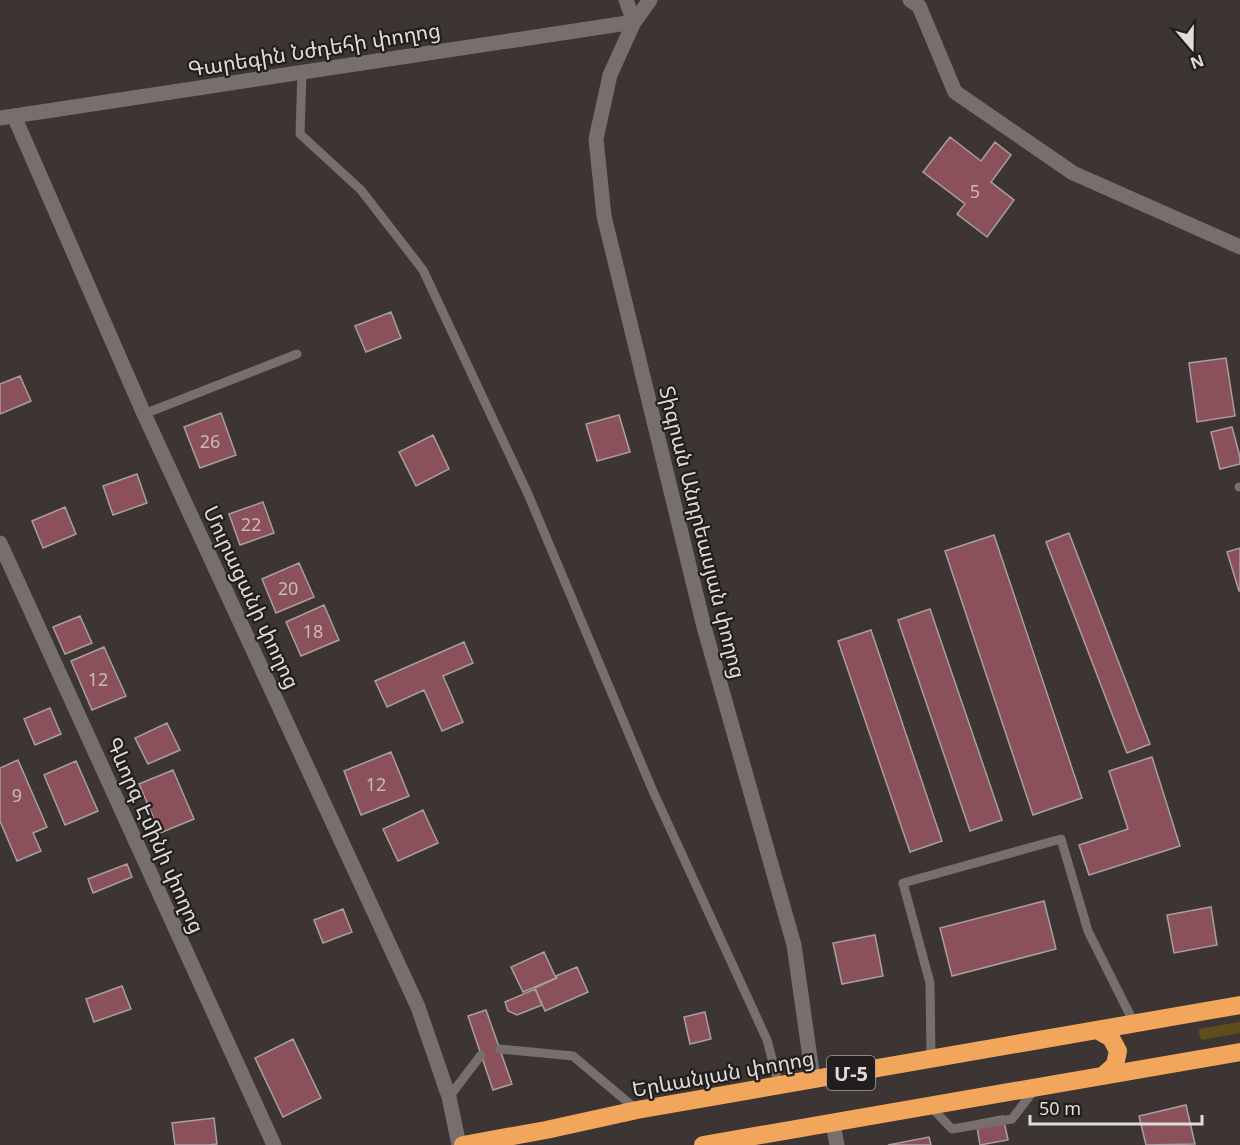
<svg xmlns="http://www.w3.org/2000/svg" width="1240" height="1145" viewBox="0 0 1240 1145" font-family="'Noto Sans','Noto Sans Armenian',sans-serif">
	<style>
		.green { fill: #604e1a }
		.building { fill: #8b515a; stroke: #a89fa0; stroke-width: 1.5 }
		.lines { fill: none; stroke-linecap: round; stroke-linejoin: round }
		.lane { stroke: #776f6d; stroke-width: 9 }
		.street { stroke: #776f6d; stroke-width: 15 }
		.secondary { stroke: #776f6d; stroke-width: 15 }
		.highway { stroke: #f2a65c; stroke-width: 18 }
		.labels { text-anchor: middle; dominant-baseline: central; stroke-width: 4.5; stroke-linejoin: round; paint-order: stroke }
		.number-label { font-size: 18px; fill: #cbb9ba }
		.shield { fill: #211e1d; stroke: #a7a3a1; stroke-width: 1.5 }
		.shield-label { font-size: 20px; font-weight: bold; fill: #e0dcda }
		.street-label { font-size: 21px; fill: #e0dcda; stroke: #211e1d }
	</style>
	<rect width="100%" height="100%" fill="#3c3533"/>
	<path class="green" d="M1240 1022V1033L1201 1040 1198 1029Z"/>
	<path class="building" d="M950 137 981 161 995 142 1011 155 991 182 1014 200 987 237 957 214 965 204 923 172Z
		M391 312 401 338 366 352 355 326Z
		M1226 358 1235 416 1197 422 1189 363Z
		M20 376 31 401 0 414V384Z
		M221 413 236 455 200 468 184 427Z
		M619 415 630 452 597 461 586 424Z
		M1232 427 1240 457V464L1220 469 1211 432Z
		M433 435 449 469 416 486 399 452Z
		M137 474 147 503 113 515 103 486Z
		M263 502 274 533 240 545 229 514Z
		M65 507 76 534 43 548 32 521Z
		M1069 533 1150 744 1127 753 1046 542Z
		M994 535 1082 798 1033 815 945 551Z
		M1240 548V591H1239L1227 552Z
		M299 563 314 597 276 613 262 579Z
		M324 605 339 640 301 656 286 622Z
		M930 609 1002 820 970 831 898 620Z
		M80 616 92 643 65 654 53 627Z
		M871 630 942 841 910 852 838 641Z
		M464 642 473 663 443 676 463 722 442 731 424 690 387 707 375 681Z
		M104 647 126 696 92 710 71 661Z
		M50 708 61 734 35 745 24 719Z
		M167 723 180 750 148 764 135 738Z
		M391 752 409 796 361 815 344 771Z
		M1152 757 1180 846 1089 875 1079 845 1128 829 1109 771Z
		M18 760 47 827 33 833 41 851 17 861 0 821V768Z
		M76 761 98 811 65 825 44 775Z
		M173 770 194 819 160 833 139 784Z
		M423 810 438 843 398 861 383 829Z
		M127 864 132 877 93 893 88 879Z
		M1044 901 1056 949 952 976 940 928Z
		M1211 907 1217 945 1174 953 1167 915Z
		M343 909 352 932 323 943 314 920Z
		M875 935 883 976 842 984 833 943Z
		M544 952 556 978 523 992 511 967Z
		M577 967 588 992 545 1011 535 988 557 978 556 976Z
		M122 986 131 1009 94 1022 86 999Z
		M535 989 542 1005 517 1015 508 1011 505 1002Z
		M486 1010 512 1084 493 1090 468 1016Z
		M705 1012 711 1039 690 1044 684 1017Z
		M293 1039 321 1098 283 1117 255 1058Z
		M1186 1105 1195 1144 1146 1145 1139 1116Z
		M1003 1116 1008 1140 980 1145 976 1121Z
		M214 1118 217 1144 208 1145H175L172 1123Z
		M929 1137 931 1145H888Z"/>
	<g class="lines">
		<path class="lane" d="M302 72 300 134 361 190 423 270 528 494 652 789 767 1040 779 1085
			M144 414 297 354
			M1239 487H1240
			M500 1049 573 1056 637 1110
			M931 1059 930 983 903 883 1061 839 1088 931 1134 1023
			M449 1097 481 1055
			M930 1106 952 1129 1012 1119 1034 1090"/>
		<path class="street" d="M910 0 919 6 955 92 1073 173 1240 247
			M14 116 144 414 418 1007 449 1097 459 1145
			M0 118 634 22 626 0
			M0 543 274 1145
			M833 1123 837 1145"/>
		<path class="secondary" d="M650 0 634 22 610 75 596 139 604 216 704 627 794 945 813 1079"/>
		<path class="highway" d="M1097 1030 1111 1038 1118 1051 1115 1065 1103 1076
			M463 1145 546 1130 637 1110 1240 1005
			M703 1145 1240 1052"/>
	</g>
	<g class="labels">
		<g class="number-label">
			<text x="975" y="191">5</text>
			<text x="210" y="441">26</text>
			<text x="251" y="524">22</text>
			<text x="288" y="588">20</text>
			<text x="313" y="631">18</text>
			<text x="98" y="679">12</text>
			<text x="376" y="784">12</text>
			<text x="17" y="795">9</text>
		</g>
		<rect class="shield" x="827" y="1056" width="48" height="34" rx="4.5"/>
		<g class="shield-label">
			<text x="851" y="1073">Մ-5</text>
		</g>
		<g class="street-label">
			<text transform="translate(314 49) rotate(-9)">Գարեգին Նժդեհի փողոց</text>
			<text transform="translate(703 532) rotate(76)">Տիգրան Անդրեասյան փողոց</text>
			<text transform="translate(252 597) rotate(65)">Մուրացանի փողոց</text>
			<text transform="translate(156 835) rotate(66)">Գևորգ Էմինի փողոց</text>
			<text transform="translate(723 1073) rotate(-10)">Երևանյան փողոց</text>
		</g>
	</g>
	<g transform="translate(1192 48) rotate(160)" stroke="#211e1d" stroke-width="4.5" paint-order="stroke">
	<path d="M0-4.5L10 22L0 15L-10 22Z" fill="#e0dcda"/>
	<text y="-9" font-size="16" font-weight="bold" text-anchor="middle" fill="#e0dcda">N</text>
	</g>
	<path d="M1030 1115v9h172v-9" fill="none" stroke="#e0dcda" stroke-width="3"/>
	<text x="1039" y="1115" font-size="18" fill="#e0dcda" stroke="#211e1d" stroke-width="4.5" paint-order="stroke">50 m</text>
</svg>
